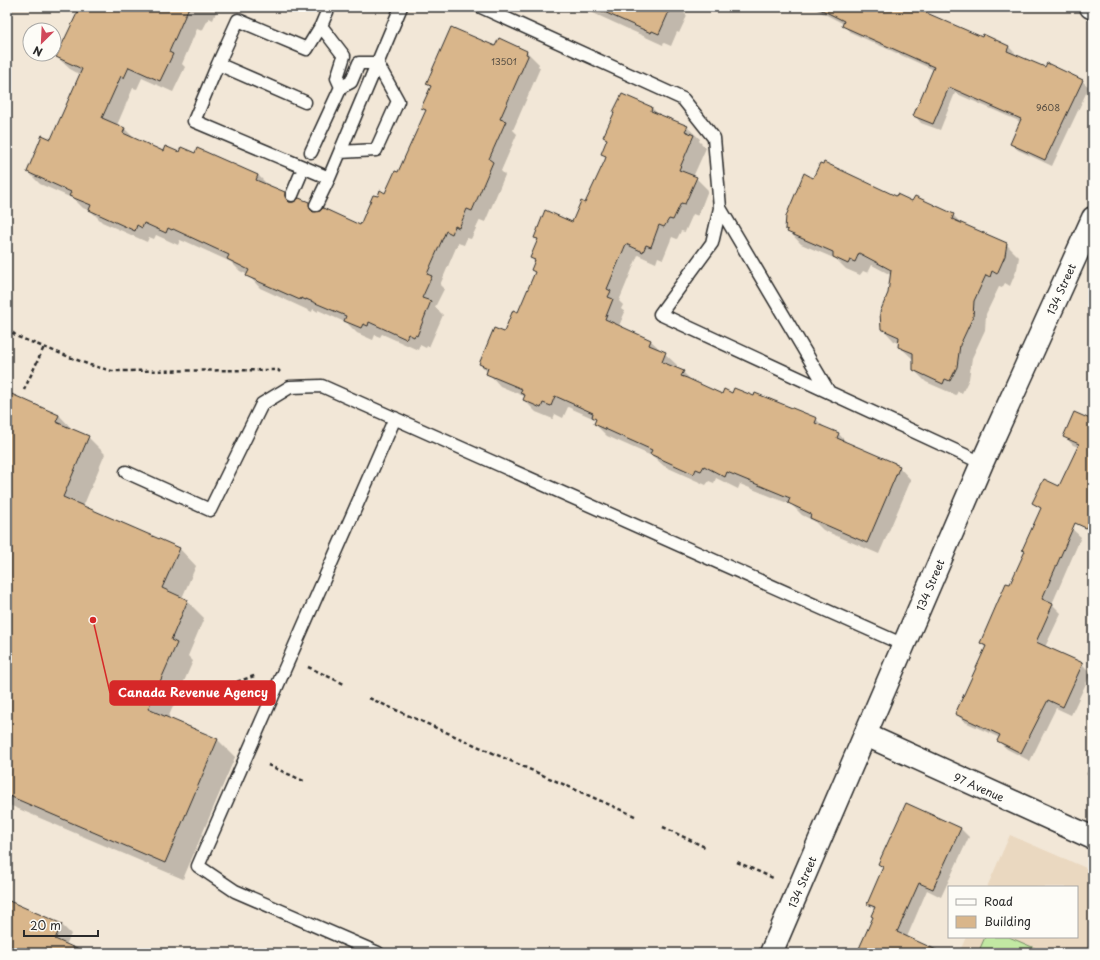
<svg xmlns="http://www.w3.org/2000/svg" width="1100" height="960" viewBox="0 0 1100 960" font-family="'Playpen Sans',sans-serif">
	<style>
		.built { fill: #ead8c0 }
		.green { fill: #c2e8a3; stroke: #768a67 }
		.shadow { fill: #0003 }
		.building { fill: #d9b68b; stroke: #2b2b2b }
		.lines { fill: none; stroke-linecap: round; stroke-linejoin: round }
		.service-casing { stroke: #2b2b2b; stroke-width: 15 }
		.minor-casing { stroke: #2b2b2b; stroke-width: 25 }
		.tertiary-casing { stroke: #2b2b2b; stroke-width: 25 }
		.secondary-casing { stroke: #2b2b2b; stroke-width: 25 }
		.path { stroke: #2b2b2b; stroke-width: 2.5; stroke-dasharray: 4 3; stroke-linecap: butt }
		.service { stroke: #fdfcf7; stroke-width: 12 }
		.minor { stroke: #fdfcf7; stroke-width: 22 }
		.tertiary { stroke: #fdfcf7; stroke-width: 22 }
		.secondary { stroke: #fdfcf7; stroke-width: 22 }
		.labels { text-anchor: middle; dominant-baseline: central; stroke-width: 3; stroke-linejoin: round; paint-order: stroke }
		.number-label { font-size: 9px; fill: #564e43 }
		.street-label { font-size: 11px; fill: #2b2b2b; stroke: #fdfcf7 }
		.leader { fill: none; stroke: #d62828; stroke-width: 1.5 }
		.callout-dot { fill: #d62828; stroke: #fdfcf7; stroke-width: 1.5 }
		.callout { fill: #d62828; stroke: #d62828; stroke-width: 1.5 }
		.callout-label { font-size: 12px; text-anchor: middle; font-weight: bold; fill: #fff }
	</style>
	<rect width="100%" height="100%" fill="#f2e7d7"/>
	<filter id="ink" filterUnits="userSpaceOnUse"><feTurbulence type="fractalNoise" baseFrequency=".025" numOctaves="2"/><feDisplacementMap in="SourceGraphic" scale="8" xChannelSelector="R" yChannelSelector="G"/><feConvolveMatrix kernelMatrix="1 2 1 2 8 2 1 2 1" color-interpolation-filters="sRGB"/></filter>
	<g filter="url(#ink)">
		<path class="built" d="M1010 835 1093 871V953H959L966 937H1077V887H987Z"/>
		<path class="green" d="M985 937H1009L1046 953H978Z"/>
		<path class="shadow" d="M82 7H218L213 20 209 18 202 31 197 29 182 64 185 67 173 92 142 78 137 89 133 88 117 125 125 129 136 140 163 152 180 153 258 175 269 186 285 193 294 203H309L318 213 360 226 378 198 386 194 399 174 426 112 422 108 431 87 428 84 496 48 499 40 527 52 539 64 538 66 540 68 513 130 517 134 501 171 505 175 485 222 480 220 471 239 467 238 464 245 458 243 440 285 444 289 435 307 443 315 429 347 427 346 426 348 420 345 418 350 382 334 380 337 375 335 373 340 357 333 347 323 318 310V312L313 309 312 312 260 288 248 275 240 271 231 262 185 241V242L180 240 178 245 156 235 154 239 149 237 147 242 102 222 92 212 83 208 74 199 40 184 28 172 52 141 81 75 70 69 57 57Z
			M580 7H683L682 10 687 16 679 33 677 32 671 46 664 43 663 45Z
			M811 7H911L983 38 984 36 1009 47 1016 54 1015 55 1046 69 1082 81 1089 87 1052 166 1018 150 1011 144 1021 122 955 93 940 130 921 123 915 116 934 70 850 32 843 25 844 24Z
			M622 95 652 108 660 116 687 127 700 139 699 141 706 148 693 177 696 178 708 190 698 216 693 214 685 232 681 231 677 239 672 237 663 259 658 257 656 263 638 255 619 301 623 305 621 309 625 312 619 326 650 340 677 365 676 369 683 372 694 383 722 395 733 394 816 419 825 428 839 434 849 445 899 467 911 480 879 554 823 530 814 521 802 515 792 505 740 484 738 489 716 478 714 483 709 481 706 485 664 466 654 457 607 436 595 424 597 420 568 407 563 418 555 414 553 419 536 412 524 400 526 397 500 386 480 364 519 314 536 273 532 270 535 262 531 258 539 241 535 237 572 223 586 205 606 157 603 153 608 140 604 137Z
			M814 179 896 198 953 215 963 225 1006 244 1019 257 1017 269 1010 286 1005 283 1002 288 999 287 986 314 985 330 972 358 969 379 962 393 958 391 956 395 926 382 914 370V360L899 346V343L894 341 882 328 889 293 891 275 872 265 868 273 863 271 860 275 846 269 836 259 801 244 786 228Z
			M7 357 11 361 7 369Z
			M7 393 59 415 74 431 88 437 105 454 83 507 179 548 196 566 182 598 187 601 204 618 188 656 193 661 168 718 218 740 235 757 183 879 7 804Z
			M1093 415V502L1078 447 1073 445 1064 436 1090 420Z
			M1072 529 1081 537 1052 604 1061 613 1045 647 1082 664 1091 673 1071 715 1056 708 1030 761 1007 749 998 741 1000 738 965 722 956 714 986 648 981 643 1010 586Z
			M1093 761V781L1086 774Z
			M907 804 961 829 969 837 941 897 927 890 907 937 938 953H845L847 948 858 953 874 918 875 910 868 903 884 868 879 864Z
			M7 909 61 924 71 934 66 945 83 953H7Z"/>
		<path class="building" d="M80 7H189L169 52 173 54 160 81 129 67 124 78 121 76 102 118 125 128 123 133 163 151 165 146 179 152 181 147 195 153 197 148 258 175 256 180 285 192V196L289 202H293L299 198 309 202 310 209 313 212 320 211 323 208 360 225 373 195 378 196 380 190 385 193 395 171 398 172 426 110 421 108 431 86 426 84 451 27 495 46 499 38 527 51 526 54 528 55V56L500 119 506 121 489 159 493 162 472 211 467 209 459 228 455 226 452 234 446 231 427 274 432 276 422 298 431 301 417 336 415 335 414 337 408 334 406 339 369 322 368 326 363 324 361 328 344 321 346 316 306 299V300L301 298 300 300 246 276 249 270 227 259 229 255 173 229 172 230 168 228 166 233 144 223 142 228 137 225 135 231 89 210 91 205 69 196 71 192 27 172 42 135 51 139 82 69 56 57Z
			M593 7H671L659 34 652 31 651 33Z
			M816 7H913L982 37 983 34 1009 46 1007 51 1045 67 1047 63 1083 80 1045 160 1010 144 1021 119 949 87 933 124 913 116 934 67 842 26 844 21Z
			M622 94 652 107 651 111 688 126 685 131 694 135 679 170 697 177 685 204 681 203 673 220 669 219 664 227 659 225 651 247 646 245 643 252 626 244 607 289 611 291 608 297 613 299 605 319 651 340 649 345 666 352 662 362 684 371 681 376 687 378 722 394 724 389 732 393 734 388 754 396 755 393 817 418 815 423 839 433 837 438 895 463V464L900 466 867 543 810 518 811 514 788 503 790 498 727 472 725 477 704 466 701 471 696 469 694 474 650 454 652 450 594 424 596 419 592 417 593 413 555 396 551 406 543 403 541 408 523 400 525 395 520 393 522 389 486 374 488 368 479 364 494 328 504 332 513 310 518 312 535 272 531 270 535 260 530 258 538 239 534 238 545 210 572 222 581 201 585 203 605 160 606 156 601 154 607 139 603 137 614 113 613 112Z
			M824 162 896 196 897 194 912 201 915 196 954 214 952 219 1007 243 1005 256 997 274 992 271 990 277 986 275 974 301 973 317 960 345 957 367 950 381 945 379 943 384 913 370V353L898 347 899 337 881 329 880 312 888 293 891 270 859 253 855 262 850 260 848 264 833 257V252L787 232 788 230 785 229 786 216 804 173 813 178 820 163 823 164Z
			M7 392 59 415 56 422 89 436 63 497 180 548 162 588 188 600 171 640 177 643 148 709 218 739 165 863 7 795Z
			M1074 412 1090 419 1093 414V513L1086 528 1075 523 1042 599 1053 604 1036 642 1083 663 1063 707 1048 700 1021 753 997 741 1000 735 955 714 986 646 980 643 1006 583 1010 584 1025 551 1022 550 1041 508 1032 503 1044 479 1059 486 1079 444 1063 437Z
			M906 803 961 828 933 889 919 883 897 932 943 953H857L873 917 871 916 875 907 867 904 883 867 878 864Z
			M7 900 62 924 55 939 86 953H7Z"/>
		<g class="lines">
			<defs>
				<path id="service" d="M481 7 683 99 714 138 720 208 712 243 660 314 982 463
					M321 26 344 56 337 78 341 87
					M218 64 194 121 329 178 401 7
					M305 102 218 64 238 20 307 49 321 26 329 7
					M311 152 341 87 351 82 359 63H377L398 101 376 150 340 152
					M292 195 300 176
					M316 205 329 178
					M720 208 829 392
					M126 472 210 510 262 404 290 387 322 386 904 645
					M378 953 235 891 198 866 395 418"/>
				<path id="minor" d="M866 735 1093 838"/>
				<path id="tertiary" d="M771 953 982 463 1093 218"/>
				<path id="secondary" d="M1091 7 1093 8"/>
			</defs>
			<use href="#service" class="service-casing"/>
			<use href="#minor" class="minor-casing"/>
			<use href="#tertiary" class="tertiary-casing"/>
			<use href="#secondary" class="secondary-casing"/>
			<path class="path" d="M7 328 18 337 90 365 112 371 278 370 280 372
				M24 390 44 347
				M308 667 344 684
				M204 693 257 675
				M369 698 637 817
				M268 765 306 782
				M663 827 707 848
				M737 862 773 878"/>
			<use href="#service" class="service"/>
			<use href="#minor" class="minor"/>
			<use href="#tertiary" class="tertiary"/>
			<use href="#secondary" class="secondary"/>
		</g>
	</g>
	<g class="labels">
		<g class="number-label">
			<text x="504" y="61">13501</text>
			<text x="1048" y="107">9608</text>
		</g>
		<g class="street-label">
			<text transform="translate(1061 289) rotate(-66)">134 Street</text>
			<text transform="translate(930 585) rotate(-67)">134 Street</text>
			<text transform="translate(979 787) rotate(24)">97 Avenue</text>
			<text transform="translate(802 882) rotate(-67)">134 Street</text>
		</g>
	</g>
	<path class="leader" d="M93 620L110 693"/>
	<circle class="callout-dot" cx="93" cy="620" r="4"/>
	<rect class="callout" x="110" y="681" width="165" height="24" rx="4"/>
	<g class="callout-label">
		<text x="193" y="697">Canada Revenue Agency</text>
	</g>
	<rect width="1100" height="960" fill="none" stroke="#fdfcf7" stroke-width="24"/>
	<rect x="12" y="12" width="1076" height="936" fill="none" stroke="#2b2b2b" stroke-width="1.5" filter="url(#ink)"/>
	<rect x="948" y="886" width="130" height="52" fill="#fdfcf7" stroke="#a9a8a5"/>
	<rect x="956" y="899" width="20" height="6" fill="#fdfcf7" stroke="#a9a8a5"/>
	<text x="984" y="906" font-size="12" fill="#2b2b2b">Road</text>
	<rect x="956" y="916" width="20" height="12" fill="#d9b68b" stroke="#a9a8a5"/>
	<text x="984" y="926" font-size="12" fill="#2b2b2b">Building</text>
	<g transform="translate(42 42) rotate(204)"><circle r="19" fill="#fdfcf7" stroke="#a9a8a5"/>
	<path d="M0-3L7 15L0 10L-7 15Z" fill="#d1495b"/>
	<text y="-6" font-size="11" font-weight="bold" text-anchor="middle" fill="#2b2b2b">N</text>
	</g>
	<path d="M24 930v6h74v-6" fill="none" stroke="#2b2b2b" stroke-width="2"/>
	<text x="30" y="930" font-size="12" fill="#2b2b2b" stroke="#fdfcf7" stroke-width="3" paint-order="stroke">20 m</text>
</svg>
